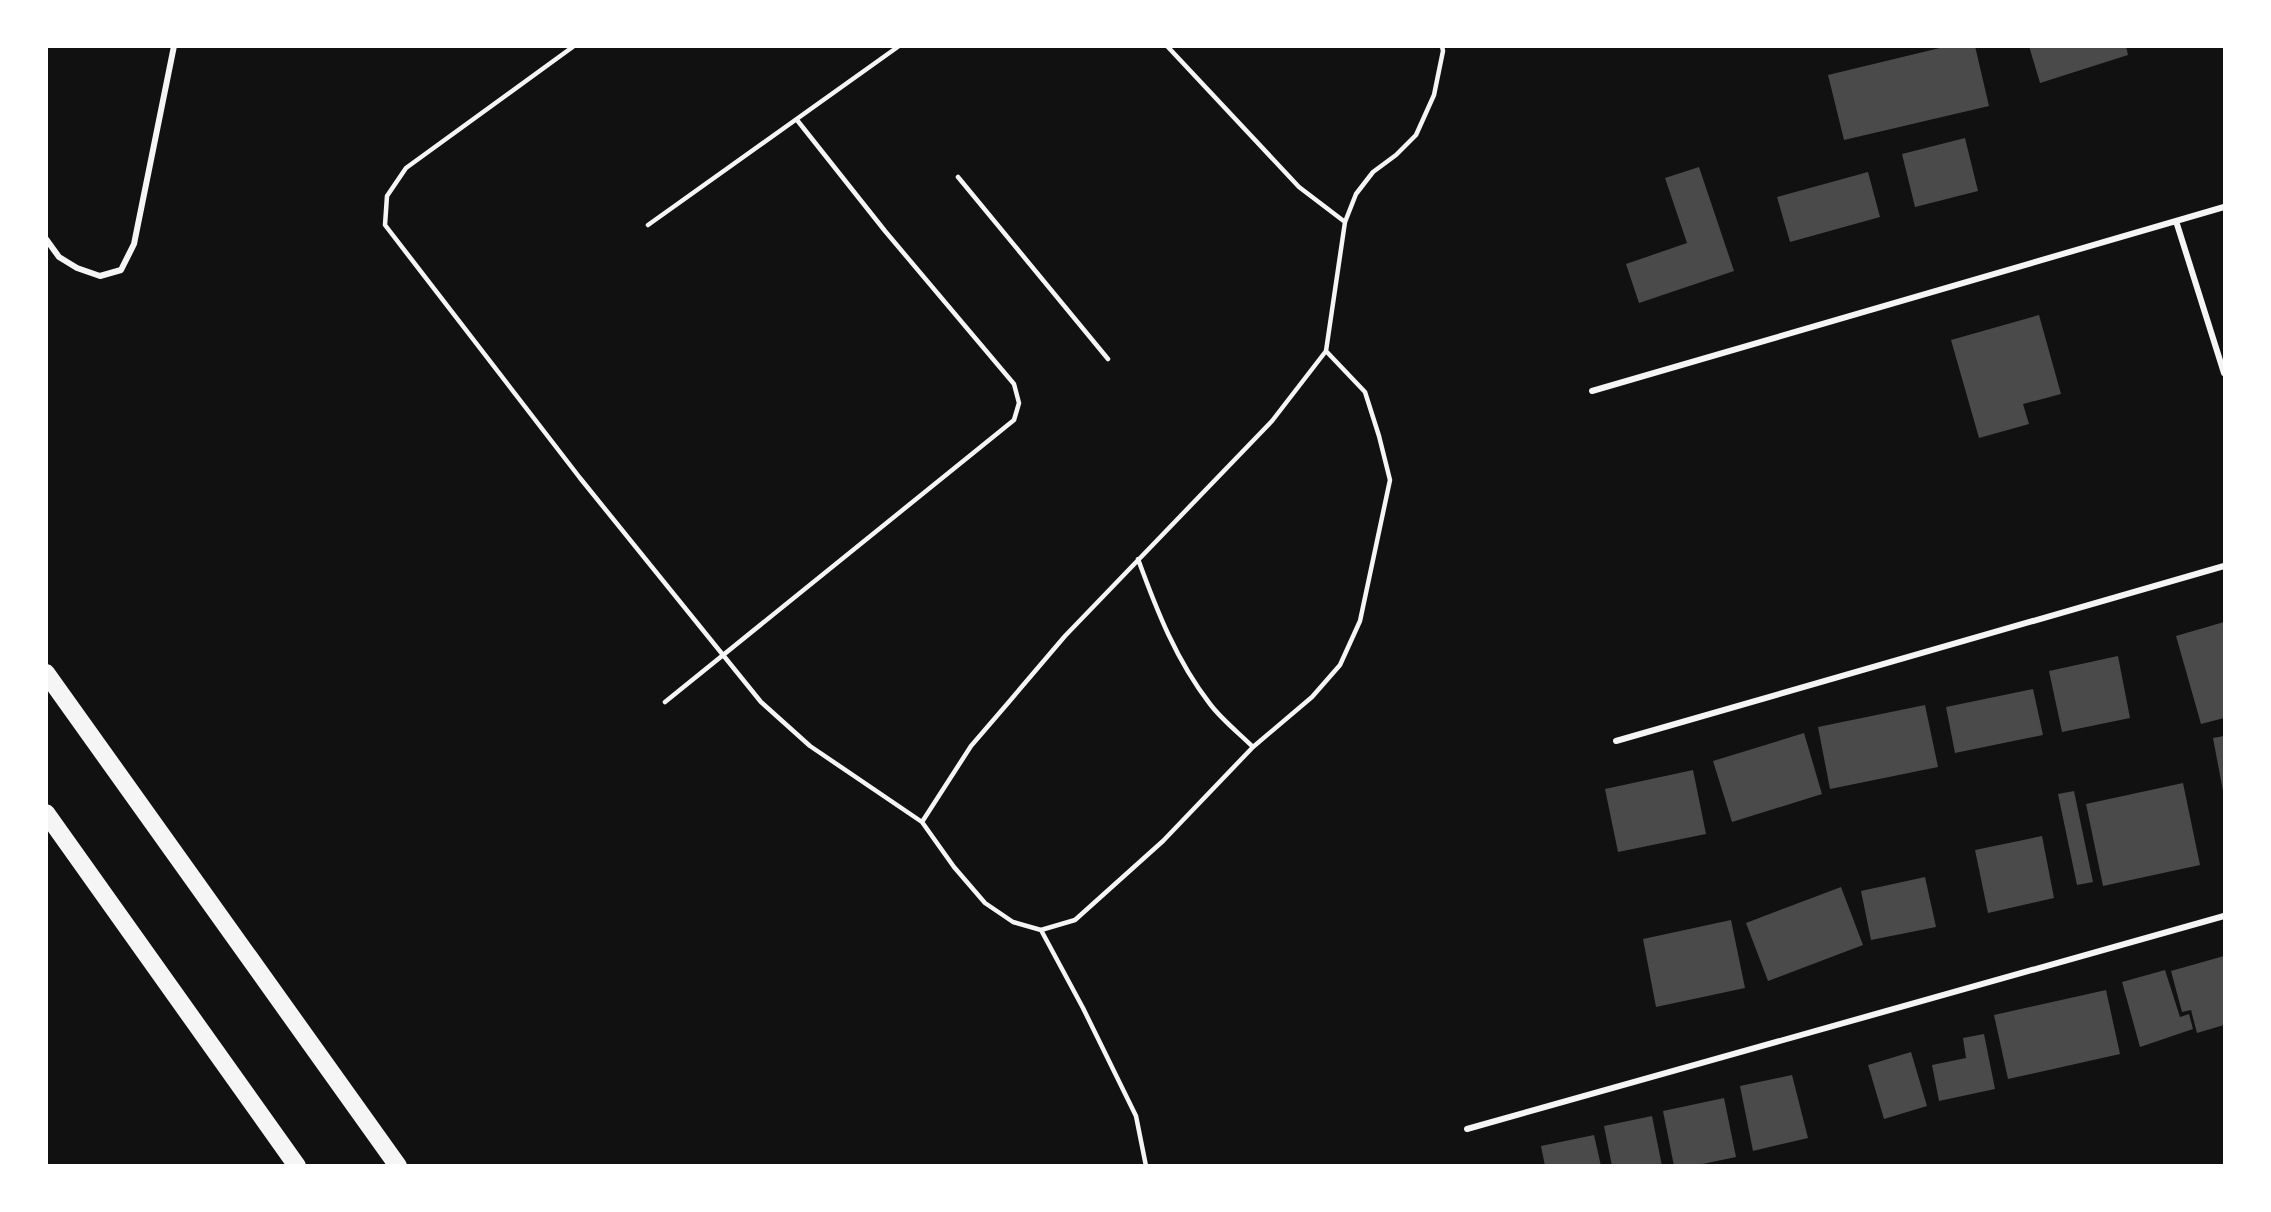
<svg xmlns="http://www.w3.org/2000/svg" width="2271" height="1212" viewBox="0 0 2271 1212" font-family="'IBM Plex Serif',serif">
	<style>
		.building { fill: #4a4a4a }
		.lines { fill: none; stroke-linecap: round; stroke-linejoin: round }
		.service { stroke: #f5f5f5; stroke-width: 4.5 }
		.minor { stroke: #f5f5f5; stroke-width: 6 }
		.motorway { stroke: #f5f5f5; stroke-width: 18 }
	</style>
	<rect width="100%" height="100%" fill="#111"/>
	<path class="building" d="M1948 46H1975L1989 106 1844 140 1828 75Z
		M2029 46H2126L2128 55 2040 83Z
		M1965 138 1978 191 1915 207 1902 154Z
		M1699 167 1734 271 1639 303 1626 264 1687 243 1665 178Z
		M1868 172 1880 217 1790 242 1777 197Z
		M2039 315 2061 394 2023 404 2029 424 1979 438 1951 340Z
		M2224 622V718L2201 724 2176 636Z
		M2118 656 2130 718 2062 732 2049 671Z
		M2033 689 2043 735 1955 753 1946 707Z
		M1925 705 1938 767 1830 789 1818 727Z
		M1804 733 1822 794 1732 822 1713 761Z
		M2224 736V791H2223L2213 738Z
		M1693 770 1706 834 1618 852 1605 789Z
		M2183 783 2200 865 2103 886 2086 804Z
		M2074 791 2093 882 2077 885 2058 794Z
		M2042 836 2054 898 1988 913 1975 850Z
		M1925 877 1936 927 1871 940 1861 891Z
		M1841 887 1863 945 1768 981 1746 923Z
		M1731 920 1745 988 1656 1007 1643 939Z
		M2224 956V1025L2197 1033 2191 1010 2182 1012 2171 971Z
		M2165 970 2180 1017 2189 1014 2193 1029 2140 1047 2122 982Z
		M2106 990 2120 1054 2008 1079 1994 1015Z
		M1984 1034 1995 1089 1939 1101 1932 1065 1966 1058 1963 1038Z
		M1911 1052 1927 1106 1884 1119 1868 1065Z
		M1792 1075 1808 1138 1753 1151 1740 1086Z
		M1724 1098 1736 1157 1693 1166H1674L1663 1111Z
		M1652 1116 1662 1166H1612L1604 1126Z
		M1594 1135 1601 1166H1545L1541 1146Z"/>
	<g class="lines">
		<path class="service" d="M574 46 406 168 387 196 385 225 580 478 761 702 810 746 922 822
			M1167 46 1299 187 1345 222
			M958 177 1108 359
			M648 225 899 46
			M1326 351 1365 392 1379 436 1390 480 1360 621 1340 665 1312 697 1253 747 1163 841 1075 920 1041 930 1013 922 985 903 954 867 922 822 971 746 1008 703 1065 636 1272 421 1326 351 1345 222 1356 194 1373 172 1396 155 1416 135 1434 95 1443 51 1442 46
			M1138 559C1157 611 1176 660 1210 704 1222 720 1239 733 1253 747
			M665 702 1014 420 1019 403 1014 384 885 231 797 120
			M1041 930 1083 1008 1136 1116 1146 1166"/>
		<path class="minor" d="M2176 221 2224 373
			M46 239 59 257 77 268 100 276 121 270 134 244 174 46
			M1592 391 2224 207
			M1616 741 2224 566
			M1467 1129 2224 916"/>
		<path class="motorway" d="M46 673 398 1166
			M46 813 297 1166"/>
	</g>
	<rect width="2271" height="1212" fill="none" stroke="#ffffff" stroke-width="96"/>
</svg>
